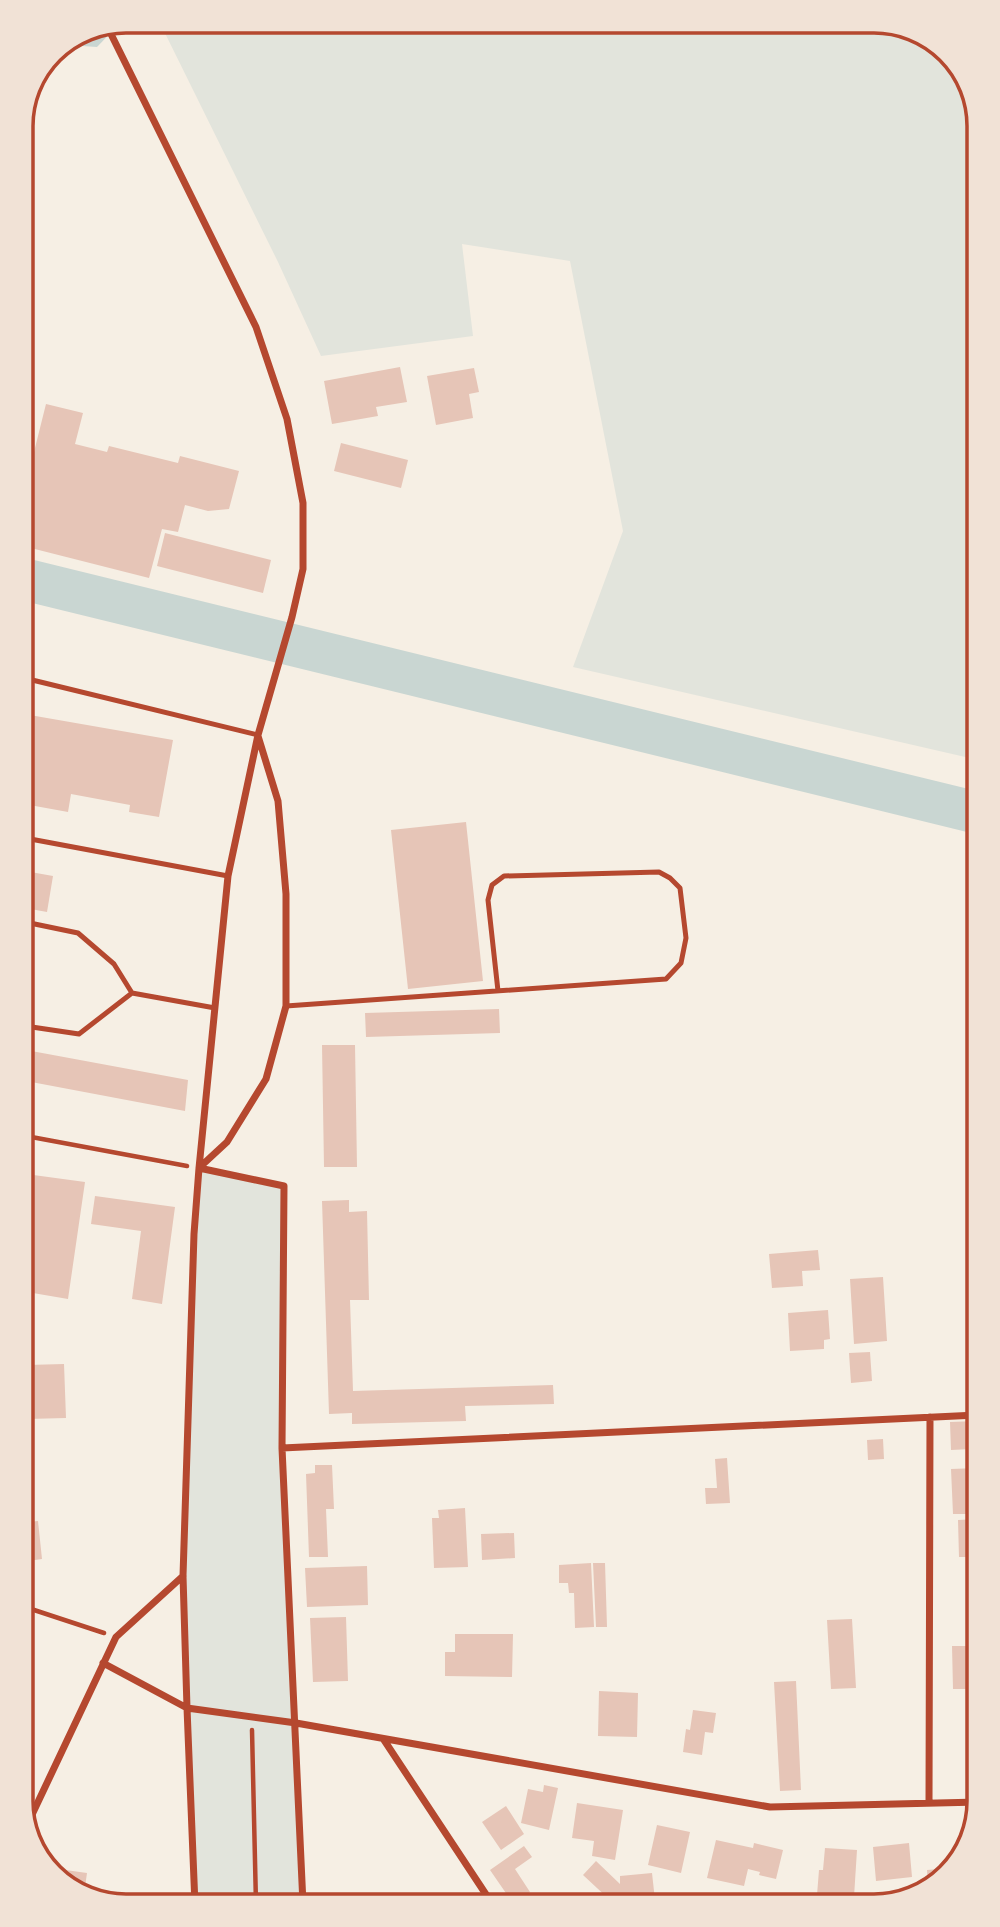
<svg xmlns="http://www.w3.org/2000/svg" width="1000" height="1927" viewBox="0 0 1000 1927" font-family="Bitter,serif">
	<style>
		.green { fill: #e2e4dc }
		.water { fill: #c9d6d2 }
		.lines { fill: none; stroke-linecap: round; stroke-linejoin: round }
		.river { stroke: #c9d6d2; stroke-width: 42 }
		.building { fill: #e6c5b7 }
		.path { stroke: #b5482f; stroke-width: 4.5 }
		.service { stroke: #b5482f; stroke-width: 5 }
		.minor { stroke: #b5482f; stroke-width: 7 }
		.rim { fill: none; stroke: #b5482f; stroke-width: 3.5 }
	</style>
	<rect width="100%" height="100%" fill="#f6efe4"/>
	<path class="green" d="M159 21H881L932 39 971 86 974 759 573 667 623 531 570 261 462 244 473 336 321 356 278 262Z
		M199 1168 284 1186 282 1448 303 1904 195 1905 183 1576Z"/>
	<path class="water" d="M119 24 97 47 68 45Z"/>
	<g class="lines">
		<path class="river" d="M23 579 974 812"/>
	</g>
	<path class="building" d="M400 367 407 402 376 407 378 416 332 424 324 381Z
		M474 368 479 392 469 394 473 418 436 425 427 376Z
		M46 404 83 413 75 444 107 452 109 446 178 463 180 456 239 471 229 509 208 511 185 505 178 532 162 529 149 578 23 546V488H25Z
		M341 443 408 460 401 488 334 471Z
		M165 533 271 560 263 593 157 566Z
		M24 714 173 740 159 817 129 812 130 805 71 794 68 812 24 804Z
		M466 822 483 981 408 989 391 830Z
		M25 871 53 876 47 912 25 908Z
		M499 1009 500 1033 366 1037 365 1013Z
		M322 1045H355L357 1167H324Z
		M26 1050 188 1080 185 1111 26 1081Z
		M26 1174 85 1182 68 1299 27 1292Z
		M95 1196 175 1207 162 1304 132 1299 141 1231 91 1224Z
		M349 1200V1212L367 1211 369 1300H350L353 1391 553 1385 554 1404 465 1406 466 1421 352 1424V1413L329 1414 322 1201Z
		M818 1250 820 1270 802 1271 803 1286 772 1288 769 1254Z
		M883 1277 887 1341 854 1344 850 1279Z
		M828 1310 830 1339 824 1340V1349L790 1351 788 1313Z
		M870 1352 872 1381 851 1383 849 1353Z
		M64 1364 66 1418 27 1419V1365Z
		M977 1421V1455L973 1456 972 1449 951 1450 950 1422Z
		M883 1439 884 1459 868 1460 867 1440Z
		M727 1458 730 1503 706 1504 705 1488H717L715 1459Z
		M315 1465H332L334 1509H326L328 1557H309L306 1474 315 1473Z
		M977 1468 978 1514H953L951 1469Z
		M465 1508 468 1567 434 1568 432 1518H439L438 1510Z
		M978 1519V1586L972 1587 971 1557H959L958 1520Z
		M38 1521 42 1559 28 1561V1522Z
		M514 1533 515 1558 482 1560 481 1534Z
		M591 1563 594 1627 575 1628 574 1593H569L568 1583H559V1565Z
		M593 1563H605L607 1627H596Z
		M367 1566 368 1605 307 1607 305 1568Z
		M346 1617 348 1681 313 1682 310 1618Z
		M852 1619 856 1688 831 1689 827 1620Z
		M969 1624H978V1670H976V1689H953L952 1646H970Z
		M455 1634H513L512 1677 445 1676V1652H455Z
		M796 1681 801 1790 780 1791 774 1682Z
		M599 1691 638 1693 637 1737 598 1736Z
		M693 1710 716 1713 713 1733 705 1732 702 1755 683 1752 686 1729 690 1730Z
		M979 1714V1760H970L967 1715Z
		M544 1785 558 1788 549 1830 521 1823 528 1789 543 1792Z
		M577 1803 623 1810 615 1860 592 1856 594 1841 572 1838Z
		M506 1806 524 1834 501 1850 482 1822Z
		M657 1825 690 1832 681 1873 648 1865Z
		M716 1840 753 1848 754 1843 783 1850 776 1879 759 1875 760 1872 748 1869 744 1886 707 1878Z
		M909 1843 912 1877 876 1881 873 1847Z
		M524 1846 532 1857 515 1869 530 1892 515 1902H512L490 1870Z
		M825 1848 857 1850 854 1897 817 1895 819 1870H823Z
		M596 1861 620 1884V1876L652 1873 655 1900 611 1901 583 1875Z
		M51 1868 87 1873 84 1894 68 1888Z
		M950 1868 941 1875 928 1886 927 1870Z"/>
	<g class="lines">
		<path class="path" d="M26 1136 187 1166
			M28 1608 104 1633
			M252 1730 256 1904"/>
		<path class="service" d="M24 678 258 735
			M25 838 228 876
			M25 922 78 933 114 964 132 993 215 1008
			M286 1006 666 979 681 963 686 938 680 888 670 878 659 872 504 876 492 885 488 900 498 991
			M25 1026 79 1034 132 993"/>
		<path class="minor" d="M108 28 256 327 287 419 303 503V569L292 617 258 735 228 876 199 1168 194 1234 183 1576 187 1708 195 1905
			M200 1167 227 1142 266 1079 286 1006V894L278 801 258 736
			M199 1168 284 1186 282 1448 303 1904
			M282 1448 977 1415
			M103 1663 187 1708 296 1723 770 1807 979 1802
			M384 1740 491 1902
			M929 1803 930 1417
			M29 1821 116 1637 183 1576"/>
	</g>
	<path d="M0 0H1000V1927H0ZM126 33H874A93 93 0 0 1 967 126V1801A93 93 0 0 1 874 1894H126A93 93 0 0 1 33 1801V126A93 93 0 0 1 126 33Z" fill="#f1e2d6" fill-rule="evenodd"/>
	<path class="rim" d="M126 33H874A93 93 0 0 1 967 126V1801A93 93 0 0 1 874 1894H126A93 93 0 0 1 33 1801V126A93 93 0 0 1 126 33Z"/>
</svg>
